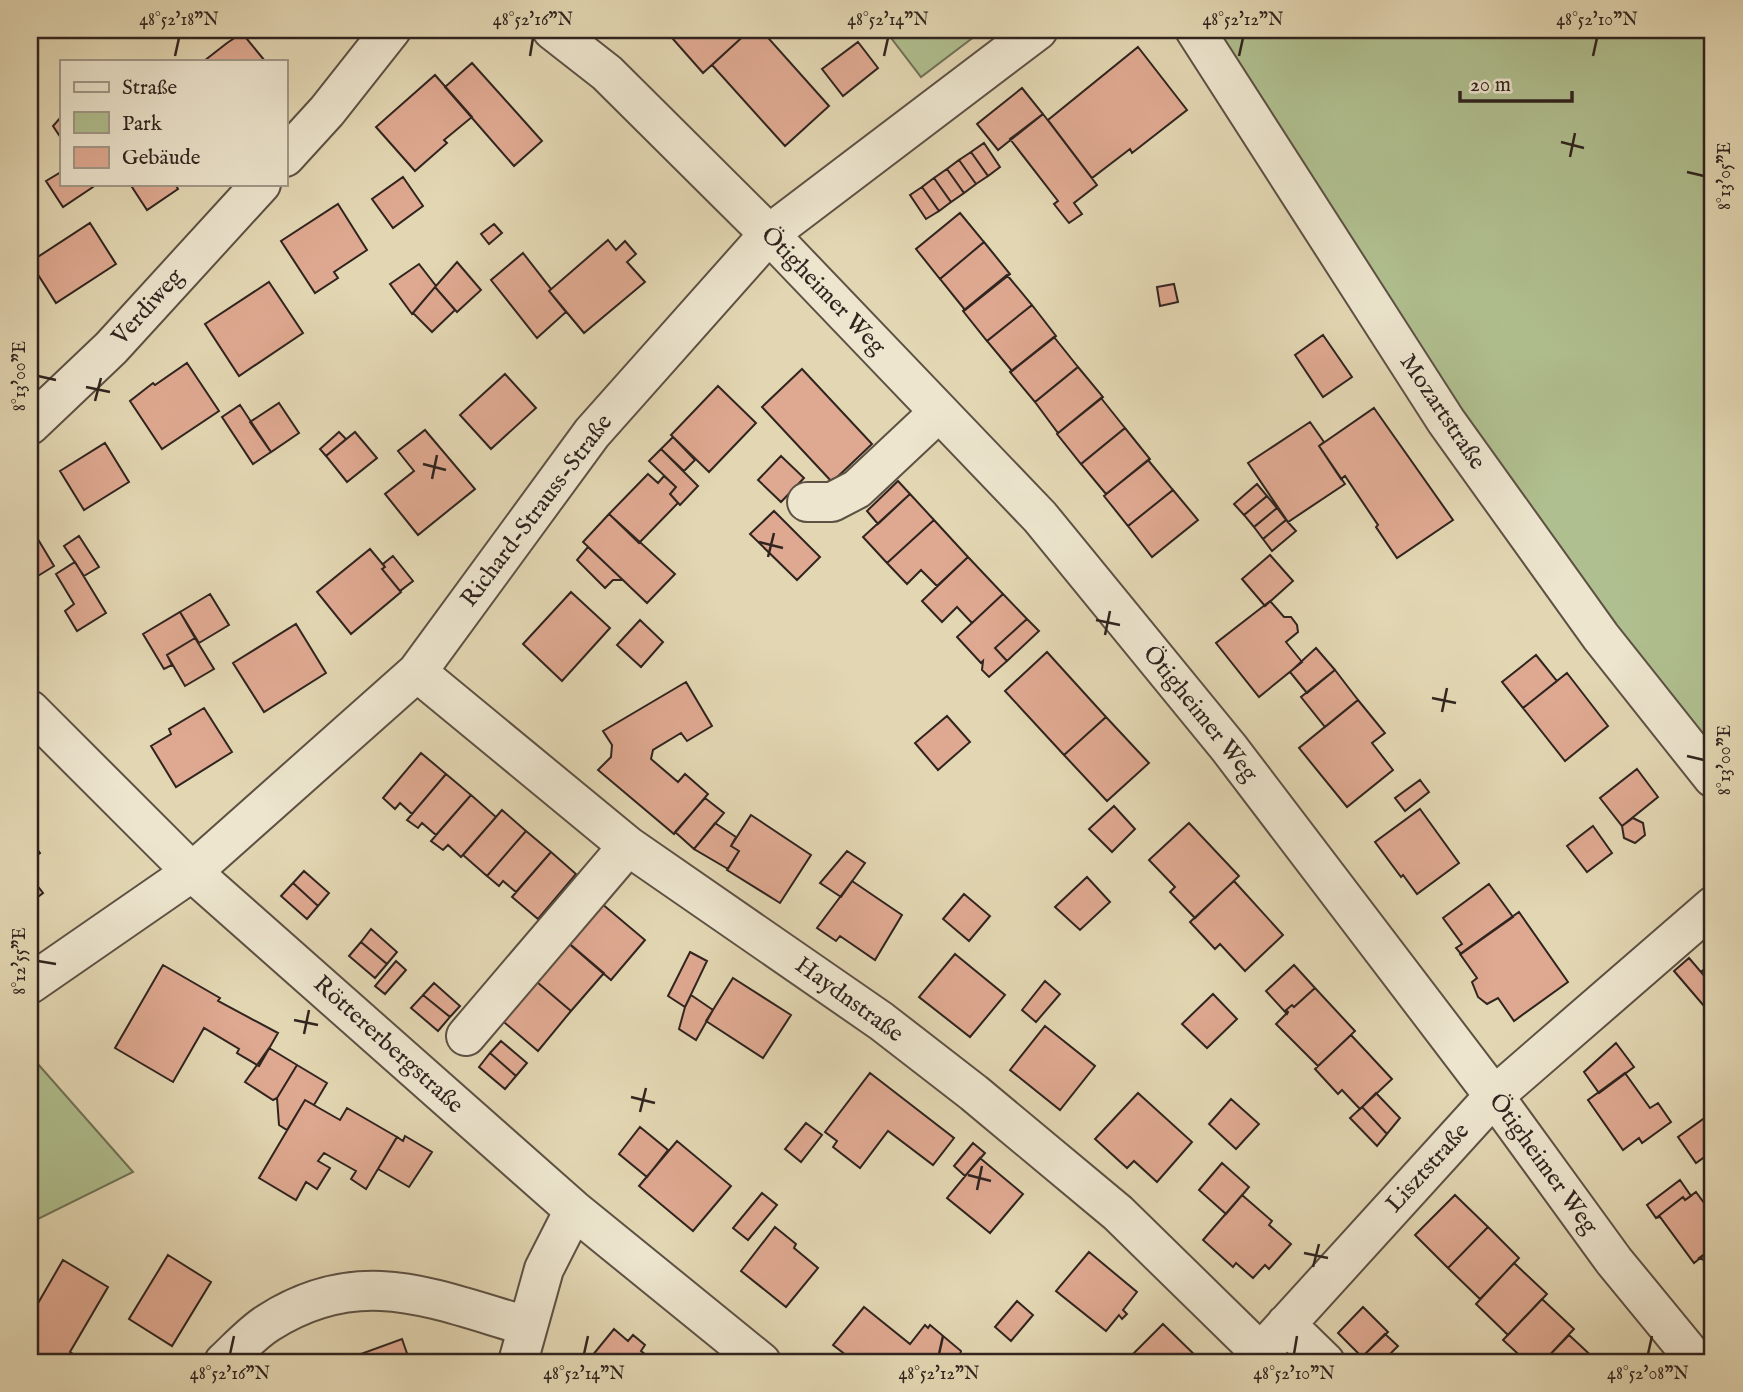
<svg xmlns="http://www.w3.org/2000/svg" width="1743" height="1392" viewBox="0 0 1743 1392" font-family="'IM FELL English',serif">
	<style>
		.green { fill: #b0bf8f; stroke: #707257; stroke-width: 2 }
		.building { fill: #dfa991; stroke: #30241f; stroke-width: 2 }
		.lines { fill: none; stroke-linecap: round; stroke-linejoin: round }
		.minor-casing { stroke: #5d5144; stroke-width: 42 }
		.minor { stroke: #ede5ce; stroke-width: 38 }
		.ticks { fill: none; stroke: #30241f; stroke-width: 2.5 }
		.labels { text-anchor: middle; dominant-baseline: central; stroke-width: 5; stroke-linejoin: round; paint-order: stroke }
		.street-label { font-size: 24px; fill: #30241f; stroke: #ede5ce }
		.neatline { fill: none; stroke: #30241f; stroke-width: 2.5 }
		.ticks-label { font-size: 18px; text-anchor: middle; fill: #30241f }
	</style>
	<rect width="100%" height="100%" fill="#e3d7b3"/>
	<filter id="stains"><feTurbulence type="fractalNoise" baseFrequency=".00286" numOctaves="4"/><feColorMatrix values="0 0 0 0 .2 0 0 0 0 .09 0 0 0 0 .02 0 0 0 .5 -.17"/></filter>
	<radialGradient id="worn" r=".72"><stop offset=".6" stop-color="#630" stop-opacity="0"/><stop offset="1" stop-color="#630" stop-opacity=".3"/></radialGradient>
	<path class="green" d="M885 30H983L921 77Z
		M1211 30H1713V755L1614 630 1459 412Z
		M30 1055 133 1172 30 1223Z"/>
	<path class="building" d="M665 30H748L749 31 703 73Z
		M750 30H761L829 106 785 146 712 65Z
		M242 33 265 61H204L227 43Z
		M858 42 878 68 843 96 822 69Z
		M1138 47 1187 110 1132 153 1130 149 1092 178 1048 120Z
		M472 63 542 141 514 166 445 87Z
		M435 75 472 117 444 140 447 143 415 171 376 127Z
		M1022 88 1043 114 998 150 977 124Z
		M1043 114 1097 185 1074 203 1082 214 1069 223 1054 204 1058 201 1010 139Z
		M61 117V138L53 126Z
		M984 143 1000 167 988 176 971 152Z
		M971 152 988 176 976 184 959 160Z
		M959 160 976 184 964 193 947 169Z
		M947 169 964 193 951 202 934 178Z
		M61 172V184H91L93 187 63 207 46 181Z
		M403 177 423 206 393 228 372 199Z
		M934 178 951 202 939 211 922 187Z
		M130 184H175L178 189 147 210Z
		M922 187 939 211 926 219 910 195Z
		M338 204 367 250 334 272 338 278 315 293 281 241Z
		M960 213 984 242 940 279 916 249Z
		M90 223 116 264 56 303 30 262Z
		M494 224 502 233 489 244 481 234Z
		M608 240 616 250 625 241 636 254 627 262 645 282 584 333 549 291Z
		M984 242 1010 274 965 310 940 279Z
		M523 253 551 289 549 291 566 312 537 338 491 280Z
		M457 262 481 290 457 312 435 287Z
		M419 264 436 286 412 314 390 284Z
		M1007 275 1032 305 987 341 963 311Z
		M269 282 303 333 239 376 205 324Z
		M1174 284 1178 302 1160 306 1157 287Z
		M435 287 455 310 432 332 413 313Z
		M1032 305 1056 336 1012 371 987 341Z
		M1323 335 1352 377 1323 397 1295 355Z
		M1054 337 1078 367 1035 402 1010 372Z
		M187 363 219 411 162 449 130 401 153 383 155 385Z
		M1078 367 1103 397 1058 433 1035 402Z
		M802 369 872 444 832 482 762 407Z
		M505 374 536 408 491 449 460 415Z
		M718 386 756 423 709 472 671 435Z
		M1101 398 1125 428 1081 464 1057 434Z
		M279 403 299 433 271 452 250 422Z
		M240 405 271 452 253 464 222 417Z
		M1374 408 1453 520 1397 558 1376 527 1378 525 1345 476 1341 479 1319 446Z
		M1310 422 1324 442 1319 446 1345 484 1288 522 1248 463Z
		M1125 428 1150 459 1106 494 1081 464Z
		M425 430 475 489 418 535 385 494 414 471 398 451Z
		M339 432 346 439 326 456 320 449Z
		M355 432 377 458 347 482 326 456Z
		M673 437 695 460 684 471 661 449Z
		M105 443 129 482 84 510 60 471Z
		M661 449 698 486 680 505 670 494 676 487 649 461Z
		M781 456 804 478 781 502 758 480Z
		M1148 460 1173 490 1128 526 1104 496Z
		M648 474 658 483 664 476 676 487 670 494 678 503 639 543 609 514Z
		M898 481 910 494 878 524 867 511Z
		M1257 484 1267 496 1244 515 1234 504Z
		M1173 490 1198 520 1152 557 1128 526Z
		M910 494 934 520 887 563 863 537Z
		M1267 496 1277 508 1254 527 1244 515Z
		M1277 508 1286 520 1263 539 1254 527Z
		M774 511 820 557 797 580 750 534Z
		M609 514 675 574 647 603 583 542Z
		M934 520 968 557 937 586 921 570 907 584 887 563Z
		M1286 520 1296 531 1272 551 1263 539Z
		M30 526 54 566 33 579 37 586 32 603 30 605Z
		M79 536 99 567 84 576 64 546Z
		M588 547 623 580H613L605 588 577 560Z
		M370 549 385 567 382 569 401 592 351 634 317 592Z
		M1270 555 1293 581 1265 606 1242 579Z
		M393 556 413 581 400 591 382 569 385 567 383 564Z
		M968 557 1003 594 972 623 957 607 942 622 922 601Z
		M75 562 106 613 77 631 65 611 74 604 56 574Z
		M571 592 610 628 562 681 523 644Z
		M210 594 229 625 199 643 180 612Z
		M1003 594 1027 619 995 648 1007 661 989 677 982 670 983 661 981 663 957 637Z
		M1270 601 1284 617H1291L1297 625 1298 632 1286 642 1302 662 1259 697 1216 643Z
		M180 612 195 638 167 655 172 665 164 669 143 634Z
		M1027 619 1039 631 1007 661 995 648Z
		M640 620 663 642 641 667 617 645Z
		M296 624 326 673 264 712 233 663Z
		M195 638 214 669 185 686 167 655Z
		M1316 648 1335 670 1307 693 1290 672Z
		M1047 652 1106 717 1064 755 1005 691Z
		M1536 655 1557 681 1523 708 1502 682Z
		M1335 670 1358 700 1325 727 1301 697Z
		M1567 673 1608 726 1565 761 1523 708Z
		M686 682 712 726 687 741 681 733 653 750 651 759 678 782 685 774 708 794 674 834 598 770 611 757 612 745 603 731Z
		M1358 700 1385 733 1372 743 1393 770 1347 807 1299 748Z
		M204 708 232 752 176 787 151 746 171 734 169 729Z
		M947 716 970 742 938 770 915 743Z
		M1106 717 1149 763 1107 801 1064 755Z
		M421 753 446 774 412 814 400 803 395 809 383 798Z
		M1637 769 1658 797 1622 826 1600 798Z
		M446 774 471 795 436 835 422 823 418 828 407 820Z
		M1420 780 1429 792 1405 811 1395 798Z
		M471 795 496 817 461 857 448 845 443 850 431 841Z
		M705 798 724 813 694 849 675 832Z
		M1114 806 1135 829 1112 852 1089 829Z
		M1420 809 1459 863 1417 894 1403 875 1401 877 1375 842Z
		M502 810 526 831 487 876 463 855Z
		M751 815 811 855 780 903 727 870 739 851 731 846Z
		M1633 818 1643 823 1645 835 1635 843 1624 838 1622 826Z
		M715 823 736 837 731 846 739 851 728 869 694 849Z
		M1189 823 1239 876 1195 918 1170 892 1175 887 1149 860Z
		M1593 826 1612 853 1587 872 1567 846Z
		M526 831 551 852 516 892 503 881 499 886 487 876Z
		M30 839 40 853 30 861Z
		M847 851 865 863 841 897 820 883Z
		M551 852 576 874 538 919 512 897Z
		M304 871 329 893 318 906 293 883Z
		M30 876 43 893 30 903Z
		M1087 877 1110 902 1080 930 1055 907Z
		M852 881 902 915 875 960 840 936 836 941 817 928Z
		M1234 881 1283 935 1245 971 1220 944 1215 949 1190 922Z
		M293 883 318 906 307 919 281 896Z
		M1489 884 1513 917 1461 954 1456 948 1462 944 1443 918Z
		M964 894 990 916 969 941 943 919Z
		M601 903 645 940 611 980 568 943Z
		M1519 912 1568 982 1514 1021 1498 998 1487 1004 1478 997 1472 982 1477 978 1460 954Z
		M371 929 397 952 387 964 361 942Z
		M564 939 604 973 571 1011 531 977Z
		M361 942 387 964 375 978 349 956Z
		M690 952 707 961 685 1007 668 996Z
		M955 954 1005 995 970 1037 919 997Z
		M1689 958 1713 986V997L1704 1006 1674 971Z
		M396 961 406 970 385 994 375 986Z
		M1713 961V986L1701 972Z
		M163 965 220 998 218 1001 278 1033 259 1066 237 1053 239 1049 204 1028 173 1082 115 1048Z
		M1294 965 1315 988 1294 1007 1292 1005 1286 1010 1288 1012 1287 1014 1266 991Z
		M531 977 571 1011 538 1051 498 1017Z
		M733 978 791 1015 763 1058 706 1021Z
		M1045 981 1060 994 1036 1022 1022 1010Z
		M434 983 460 1006 450 1017 423 995Z
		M1315 988 1355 1031 1318 1066 1276 1024 1288 1012 1286 1010 1292 1005 1294 1007Z
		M1213 994 1237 1019 1207 1048 1182 1024Z
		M423 995 450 1017 438 1031 411 1008Z
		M691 995 713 1010 696 1040 679 1029 685 1007Z
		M1045 1026 1095 1066 1060 1110 1010 1070Z
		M1351 1035 1392 1079 1360 1109 1342 1090 1338 1094 1315 1069Z
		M501 1041 527 1063 516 1076 490 1053Z
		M1616 1043 1634 1067 1599 1093 1584 1072Z
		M269 1048 297 1065 277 1098 273 1100 245 1082Z
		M490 1053 516 1076 505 1089 479 1067Z
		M297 1065 327 1083 314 1105 305 1100 287 1130 279 1125 277 1098Z
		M870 1073 954 1138 933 1165 888 1131 860 1168 833 1147 837 1141 825 1132Z
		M1625 1073 1650 1108 1658 1103 1671 1122 1642 1143 1639 1138 1623 1150 1588 1100Z
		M1138 1093 1192 1142 1157 1182 1134 1161 1127 1168 1095 1139Z
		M1376 1093 1400 1118 1387 1134 1362 1107Z
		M1231 1099 1259 1124 1236 1149 1209 1124Z
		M305 1100 340 1120 347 1108 397 1137 366 1189 351 1179 356 1171 324 1153 318 1161 330 1168 317 1189 306 1182 296 1200 259 1178Z
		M1362 1107 1387 1134 1377 1146 1350 1118Z
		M1706 1117 1711 1125 1713 1123V1151L1696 1163 1678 1137Z
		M806 1123 822 1135 801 1162 785 1149Z
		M640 1127 668 1150 647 1177 619 1154Z
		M405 1136 432 1152 409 1187 378 1169 397 1137 403 1141Z
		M677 1141 731 1186 693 1231 639 1186Z
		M973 1143 985 1153 965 1176 954 1166Z
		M980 1158 1023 1194 990 1233 947 1198Z
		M1222 1163 1249 1187 1226 1214 1199 1190Z
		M1680 1180 1691 1196 1685 1200 1683 1197 1656 1218 1647 1205Z
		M1696 1192 1713 1215V1248L1694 1263 1660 1217 1656 1218 1683 1197 1685 1200Z
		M762 1193 777 1205 748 1240 733 1228Z
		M1242 1195 1272 1221 1269 1225 1291 1244 1269 1269 1265 1265 1253 1278 1236 1263 1233 1267 1203 1240Z
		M1455 1195 1488 1227 1448 1268 1415 1235Z
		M775 1227 796 1244 794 1248 818 1268 786 1307 741 1271Z
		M1488 1227 1519 1258 1480 1299 1448 1268Z
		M1713 1248V1264L1699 1258Z
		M1089 1252 1137 1292 1123 1310 1127 1314 1122 1319 1119 1315 1106 1331 1056 1291Z
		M168 1255 211 1282 172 1346 129 1319Z
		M63 1260 108 1287 70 1352 83 1360 82 1362H30V1317Z
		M1514 1263 1547 1294 1508 1335 1476 1304Z
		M1542 1299 1574 1329 1543 1362H1527L1503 1340Z
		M1017 1301 1033 1315 1011 1341 995 1327Z
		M864 1307 910 1344 925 1325 928 1328 930 1325 961 1351 960 1355 954 1362H855L833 1345Z
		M1363 1307 1388 1332 1362 1357 1338 1333Z
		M1163 1324 1202 1362H1125Z
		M614 1329 628 1341 633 1335 645 1345 641 1351 655 1362H587Z
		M1385 1334 1398 1346 1382 1362H1367L1362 1357Z
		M1569 1335 1598 1362H1543Z
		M402 1339 410 1362H349L347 1359Z"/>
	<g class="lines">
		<defs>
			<path id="minor" d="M552 30 607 73 769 234 1040 517 1229 748 1494 1096 1614 1261 1697 1362
				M1195 30 1446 421 1601 637 1713 778
				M285 157 327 111 391 30
				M30 425 111 348 261 184
				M807 502H832L857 489 939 412
				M417 672 628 846 881 1021 974 1093 1118 1213 1260 1352
				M30 710 192 872 574 1210 761 1362
				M30 984 192 872 417 672 592 433 769 234 1038 30
				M466 1036 628 846
				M1286 1324 1325 1362
				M224 1362C238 1349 252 1333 268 1323 360 1264 433 1299 527 1326
				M518 1362 544 1269 574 1210
				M1252 1362 1494 1096 1713 906"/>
		</defs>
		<use href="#minor" class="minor-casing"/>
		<use href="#minor" class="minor"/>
	</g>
	<path class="ticks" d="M175 56 179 38M530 56 533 38M884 56 888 38M1239 56 1243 38M1593 56 1597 38M1561 142 1584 148M1570 157 1575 133M1687 172 1704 176M38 376 56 380M86 387 110 392M95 401 101 378M423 464 446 470M432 479 437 455M759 542 783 548M768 557 774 533M1096 620 1120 625M1105 635 1110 611M1432 698 1456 703M1442 712 1447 688M1687 756 1704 760M38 961 56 964M294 1020 318 1025M304 1034 309 1010M631 1097 655 1103M640 1112 646 1088M968 1175 991 1181M977 1190 982 1166M1304 1253 1328 1258M1313 1267 1319 1244M230 1354 234 1336M584 1354 588 1336M939 1354 943 1336M1294 1354 1297 1336M1648 1354 1652 1336"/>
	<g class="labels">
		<g class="street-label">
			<text transform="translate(823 291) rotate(46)">Ötigheimer Weg</text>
			<text transform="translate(148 307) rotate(-48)">Verdiweg</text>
			<text transform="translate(1442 412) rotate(56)">Mozartstraße</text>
			<text transform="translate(537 511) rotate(-53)">Richard-Strauss-Straße</text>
			<text transform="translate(1200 714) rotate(51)">Ötigheimer Weg</text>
			<text transform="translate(849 1000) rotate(36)">Haydnstraße</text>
			<text transform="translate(388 1045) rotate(42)">Röttererbergstraße</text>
			<text transform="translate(1543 1164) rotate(54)">Ötigheimer Weg</text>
			<text transform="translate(1428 1168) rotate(-48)">Lisztstraße</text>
		</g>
	</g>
	<rect width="1743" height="1392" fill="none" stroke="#e3d7b3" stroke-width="77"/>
	<rect x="60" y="60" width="228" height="126" fill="#ede5ce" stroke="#a19888" stroke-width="2"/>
	<rect x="74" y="82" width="35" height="10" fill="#ede5ce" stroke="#a19888" stroke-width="2"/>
	<text x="122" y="94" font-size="21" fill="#30241f">Straße</text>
	<rect x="74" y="112" width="35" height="21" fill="#b0bf8f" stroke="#a19888" stroke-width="2"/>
	<text x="122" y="130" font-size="21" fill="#30241f">Park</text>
	<rect x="74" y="147" width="35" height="21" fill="#dfa991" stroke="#a19888" stroke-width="2"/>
	<text x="122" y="164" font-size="21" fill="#30241f">Gebäude</text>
	<path d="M1460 91v10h112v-10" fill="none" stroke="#30241f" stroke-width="3.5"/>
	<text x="1470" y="91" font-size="21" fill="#30241f" stroke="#ede5ce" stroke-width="5" paint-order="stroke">20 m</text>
	<rect x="38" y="38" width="1666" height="1316" class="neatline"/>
	<g class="ticks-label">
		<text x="179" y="25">48°52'18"N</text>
		<text x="533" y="25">48°52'16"N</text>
		<text x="888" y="25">48°52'14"N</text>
		<text x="1243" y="25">48°52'12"N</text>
		<text x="1597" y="25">48°52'10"N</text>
		<text transform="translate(1724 176) rotate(-90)" y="6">8°13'05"E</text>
		<text transform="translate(19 376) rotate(-90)" y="6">8°13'00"E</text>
		<text transform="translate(1724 760) rotate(-90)" y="6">8°13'00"E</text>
		<text transform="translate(19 961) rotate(-90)" y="6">8°12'55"E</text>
		<text x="230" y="1379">48°52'16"N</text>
		<text x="584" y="1379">48°52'14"N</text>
		<text x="939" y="1379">48°52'12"N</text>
		<text x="1294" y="1379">48°52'10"N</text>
		<text x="1648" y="1379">48°52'08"N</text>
	</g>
	<rect width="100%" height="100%" filter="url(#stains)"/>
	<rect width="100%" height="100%" fill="url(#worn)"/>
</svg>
